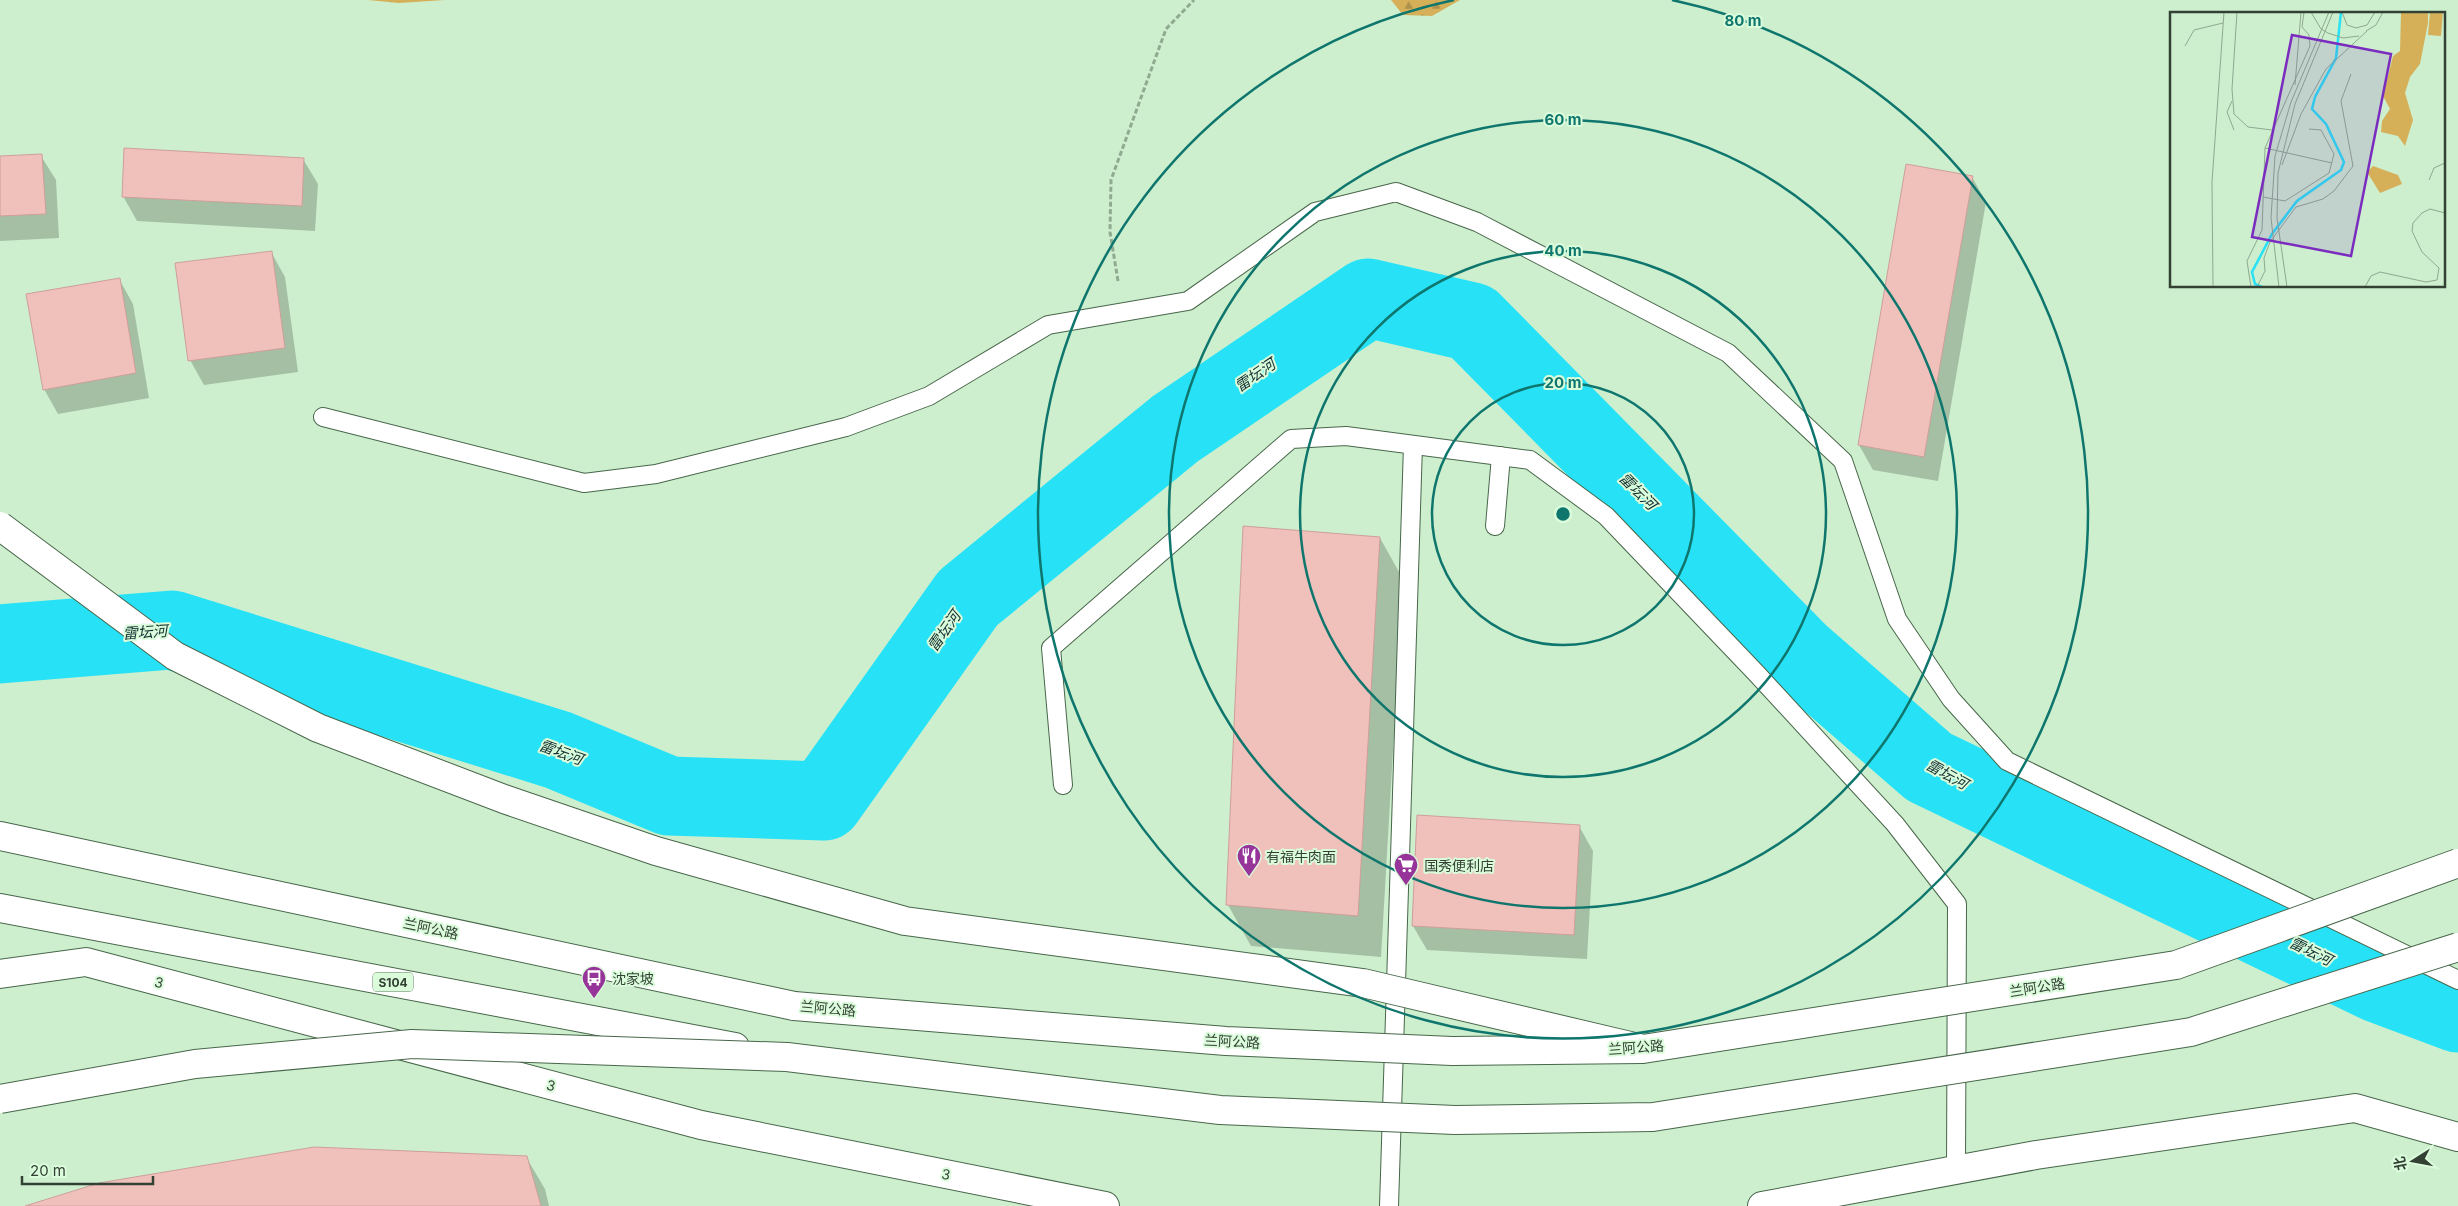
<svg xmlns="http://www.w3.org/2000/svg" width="2458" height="1206" viewBox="0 0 2458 1206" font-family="Inter,'Noto Sans SC',sans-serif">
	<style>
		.forest { fill: url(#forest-firs) }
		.shadow { fill: #0003 }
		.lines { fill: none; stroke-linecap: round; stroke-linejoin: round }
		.river { stroke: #27e2f6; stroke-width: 79 }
		.building { fill: #f0c0bb; stroke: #ce9f9a }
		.lane-casing { stroke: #48664a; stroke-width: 20 }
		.secondary-casing { stroke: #48664a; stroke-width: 30 }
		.highway-casing { stroke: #48664a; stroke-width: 30 }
		.path { stroke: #90aa91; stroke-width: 3; stroke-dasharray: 5 2.5; stroke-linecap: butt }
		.lane { stroke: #fff; stroke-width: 18 }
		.secondary { stroke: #fff; stroke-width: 28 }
		.highway { stroke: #fff; stroke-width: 28 }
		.highway-bridge-casing { stroke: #48664a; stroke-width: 30; stroke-linecap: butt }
		.highway-bridge { stroke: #fff; stroke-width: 28 }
		.ring { fill: none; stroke: #0f766e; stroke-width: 2.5 }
		.labels { text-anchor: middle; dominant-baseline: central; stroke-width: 4; stroke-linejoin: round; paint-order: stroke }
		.shield { fill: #dafcdb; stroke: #657966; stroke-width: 1 }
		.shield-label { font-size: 12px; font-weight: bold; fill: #334134 }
		.poi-label { font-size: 14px; fill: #334134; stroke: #dafcdb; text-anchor: start }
		.street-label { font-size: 14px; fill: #334134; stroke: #dafcdb }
		.water-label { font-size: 15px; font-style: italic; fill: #163134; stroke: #dafcdb }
		.inset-river { fill: none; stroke: #27e2f6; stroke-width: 2.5 }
		.inset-road { fill: none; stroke: #8fa990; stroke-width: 1 }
		.view { fill: #7b2cbf; fill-opacity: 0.15; stroke: #7b2cbf; stroke-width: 2.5 }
		.inset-edge { fill: none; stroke: #334134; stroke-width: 2.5 }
		.centre { fill: #0f766e; stroke: #dafcdb; stroke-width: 2.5 }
		.ring-label { font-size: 15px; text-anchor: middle; font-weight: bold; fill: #0f766e; stroke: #dafcdb; stroke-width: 4; stroke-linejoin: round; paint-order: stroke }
	</style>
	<defs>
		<pattern id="forest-firs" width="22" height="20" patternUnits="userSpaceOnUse" patternTransform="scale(1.25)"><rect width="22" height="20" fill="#d6b059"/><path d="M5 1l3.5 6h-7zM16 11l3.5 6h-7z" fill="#ae914a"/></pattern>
	</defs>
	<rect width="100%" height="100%" fill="#cdefce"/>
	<path class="forest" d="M368 0H445L399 3Z
		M1391 0H1460L1432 16 1403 15Z"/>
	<path class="shadow" d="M41 156 56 180 59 238 0 241V158Z
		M303 159 318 184 315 231 137 221 123 196Z
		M1972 177 1986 202 1938 481 1873 470 1859 445Z
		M271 252 285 277 298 372 204 385 190 360Z
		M119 279 133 304 149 398 58 414 44 389Z
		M1380 538 1403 579 1381 957 1251 946 1228 905Z
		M1579 826 1593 851 1587 959 1427 950 1413 926Z
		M526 1157 545 1189 549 1206H29Z"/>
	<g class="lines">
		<path class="river" d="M0 644 172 630 558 750 669 796 824 801 968 598 1175 429 1368 298 1472 322 1799 654 1929 767 2378 983 2458 1013"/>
	</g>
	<path class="building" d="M124 148 304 158 302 206 122 197Z
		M42 154 46 214 0 216V156Z
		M1906 164 1973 176 1924 457 1858 445Z
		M272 251 285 348 188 361 175 263Z
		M120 278 136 373 43 390 26 294Z
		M1243 526 1380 537 1358 916 1226 905Z
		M1417 815 1580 825 1574 935 1412 926Z
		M314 1147 527 1156 541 1206H25L99 1183Z"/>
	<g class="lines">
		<defs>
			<path id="lane" d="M323 417 584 483 656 474 846 427 929 396 1048 325 1188 301 1315 212 1396 192 1477 222 1728 353 1843 461 1897 619 1951 699 2007 761 2458 980
				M1495 526 1501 456
				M1063 785 1051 648 1291 439 1346 436 1530 460 1606 516 1757 674 1895 824 1957 904 1956 1170
				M1389 1206 1413 445"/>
			<path id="secondary" d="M0 974 86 962 701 1125 1105 1206
				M1762 1206 2036 1155 2355 1108 2458 1137"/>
			<path id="highway" d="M0 836 794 1006
				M0 908 735 1047"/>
		</defs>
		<use href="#lane" class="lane-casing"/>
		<use href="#secondary" class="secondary-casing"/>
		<use href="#highway" class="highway-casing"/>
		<path class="path" d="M1118 281 1110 232 1111 180 1166 29 1194 0"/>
		<use href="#lane" class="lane"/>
		<use href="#secondary" class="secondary"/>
		<use href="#highway" class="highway"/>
		<defs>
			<path id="highway-bridge" d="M0 526 175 656 318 728 504 799 656 851 905 921 1363 983 1643 1049
				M794 1006 1226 1041 1452 1051 1643 1049 2176 965 2458 863
				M0 1099 195 1064 412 1044 787 1057 1220 1110 1455 1120 1653 1117 2191 1032 2458 947"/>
		</defs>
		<use href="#highway-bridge" class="highway-bridge-casing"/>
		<use href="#highway-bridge" class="highway-bridge"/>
	</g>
	<g class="ring">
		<circle cx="1563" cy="514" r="131"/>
		<circle cx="1563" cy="514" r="263"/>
		<circle cx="1563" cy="514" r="394"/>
		<path d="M1672 0A525 525 0 1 1 1454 0"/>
	</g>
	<defs>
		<symbol id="restaurant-pin" viewBox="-11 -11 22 30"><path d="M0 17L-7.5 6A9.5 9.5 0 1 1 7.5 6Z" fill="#97349a" stroke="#dafcdb"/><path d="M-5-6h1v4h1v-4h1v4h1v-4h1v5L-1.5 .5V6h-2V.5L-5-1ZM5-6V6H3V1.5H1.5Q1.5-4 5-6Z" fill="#fff"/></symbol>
		<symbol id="supermarket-pin" viewBox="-11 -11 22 30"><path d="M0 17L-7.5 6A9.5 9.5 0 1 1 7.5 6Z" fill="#97349a" stroke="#dafcdb"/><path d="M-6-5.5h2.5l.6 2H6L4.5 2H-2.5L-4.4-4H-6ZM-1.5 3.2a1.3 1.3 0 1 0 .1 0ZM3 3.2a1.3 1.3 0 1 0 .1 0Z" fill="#fff"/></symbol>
		<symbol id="bus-pin" viewBox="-11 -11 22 30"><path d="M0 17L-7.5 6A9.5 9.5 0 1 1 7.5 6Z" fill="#97349a" stroke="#dafcdb"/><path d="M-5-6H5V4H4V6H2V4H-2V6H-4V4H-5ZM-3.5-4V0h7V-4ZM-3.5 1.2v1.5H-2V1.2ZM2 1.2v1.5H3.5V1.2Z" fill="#fff"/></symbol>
	</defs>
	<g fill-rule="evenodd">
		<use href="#restaurant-pin" x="1235" y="842" width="28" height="38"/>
		<use href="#supermarket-pin" x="1392" y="851" width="28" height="38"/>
		<use href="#bus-pin" x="580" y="964" width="28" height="38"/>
	</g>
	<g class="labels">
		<rect class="shield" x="373" y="972.5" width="40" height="19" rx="4"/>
		<g class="shield-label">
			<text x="393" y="982">S104</text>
		</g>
		<g class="poi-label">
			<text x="1266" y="856">有福牛肉面</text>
			<text x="1424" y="865">国秀便利店</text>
			<text x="612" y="978">沈家坡</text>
		</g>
		<g class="street-label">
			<text transform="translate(431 928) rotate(12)">兰阿公路</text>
			<text transform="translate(159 982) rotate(15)">3</text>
			<text transform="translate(2037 987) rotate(-9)">兰阿公路</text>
			<text transform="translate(828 1008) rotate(5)">兰阿公路</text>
			<text transform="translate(1232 1041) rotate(3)">兰阿公路</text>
			<text transform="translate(1636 1047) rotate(-4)">兰阿公路</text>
			<text transform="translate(551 1085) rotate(15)">3</text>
			<text transform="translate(946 1174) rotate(11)">3</text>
		</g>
		<g class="water-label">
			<text transform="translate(1255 375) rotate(-34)">雷坛河</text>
			<text transform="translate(1638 491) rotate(45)">雷坛河</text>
			<text transform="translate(944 631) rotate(-55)">雷坛河</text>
			<text transform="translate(145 632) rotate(-4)">雷坛河</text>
			<text transform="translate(561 752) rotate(20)">雷坛河</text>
			<text transform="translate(1947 774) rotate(29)">雷坛河</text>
			<text transform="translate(2311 951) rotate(26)">雷坛河</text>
		</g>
	</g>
	<g transform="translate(2170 12)">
		<rect width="275" height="275" fill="#cdefce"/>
		<path d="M231 0H258V11L250 52 240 65 235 81 243 108 235 134 228 124 211 120 212 109 220 97 213 84 223 44 230 39ZM203 154 228 163 232 172 210 181 197 160Z" fill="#d6b059"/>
		<path d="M260 0H273L271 24 258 23Z" fill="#d6b059"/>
		<path class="inset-river" d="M92 275 85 272 82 260 102 222 127 189 171 158 174 150 156 112 142 97 145 85 166 46 171 0"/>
		<path class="inset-road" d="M67 0 62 77 64 102 78 115 102 118M141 0 151 17 158 21 173 26 189 24M172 0 177 13 186 16 197 13 205 0M196 19 206 13 213 0M15 34 24 18 53 11M125 73 131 0M62 89 57 100 64 118M95 136 162 151M112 153 131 102 156 57 197 19M259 168 264 156 275 151M93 185 115 189 159 161 164 142 151 118 139 117M43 275 42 170 54 0M81 275 77 249 92 218 95 136 140 34 139 23 132 15 134 0M87 275 95 259 94 246 100 230 126 195 153 187 164 179 183 154 171 89 181 62M109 275 101 206 105 144 121 90 159 0M117 275 107 206 108 161 125 92 163 0M195 275 201 264 210 260 256 270 267 268 269 256 252 240 242 219 243 211 252 201 260 197 275 201"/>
		<path class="view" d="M122 23 221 42 181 244 82 225Z"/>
		<rect width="275" height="275" class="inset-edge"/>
	</g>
	<circle cx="1563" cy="514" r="8" class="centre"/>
	<g class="ring-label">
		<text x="1743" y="26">80 m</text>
		<text x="1563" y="125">60 m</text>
		<text x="1563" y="256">40 m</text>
		<text x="1563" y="388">20 m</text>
	</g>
	<g transform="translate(2413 1161) rotate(259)" stroke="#dafcdb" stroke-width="4" paint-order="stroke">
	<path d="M0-4L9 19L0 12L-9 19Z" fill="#334134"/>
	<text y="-8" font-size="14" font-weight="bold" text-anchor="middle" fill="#334134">北</text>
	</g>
	<path d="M22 1176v8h131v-8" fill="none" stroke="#334134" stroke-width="2.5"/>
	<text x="30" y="1176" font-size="15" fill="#334134" stroke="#dafcdb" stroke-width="4" paint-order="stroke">20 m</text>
</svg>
